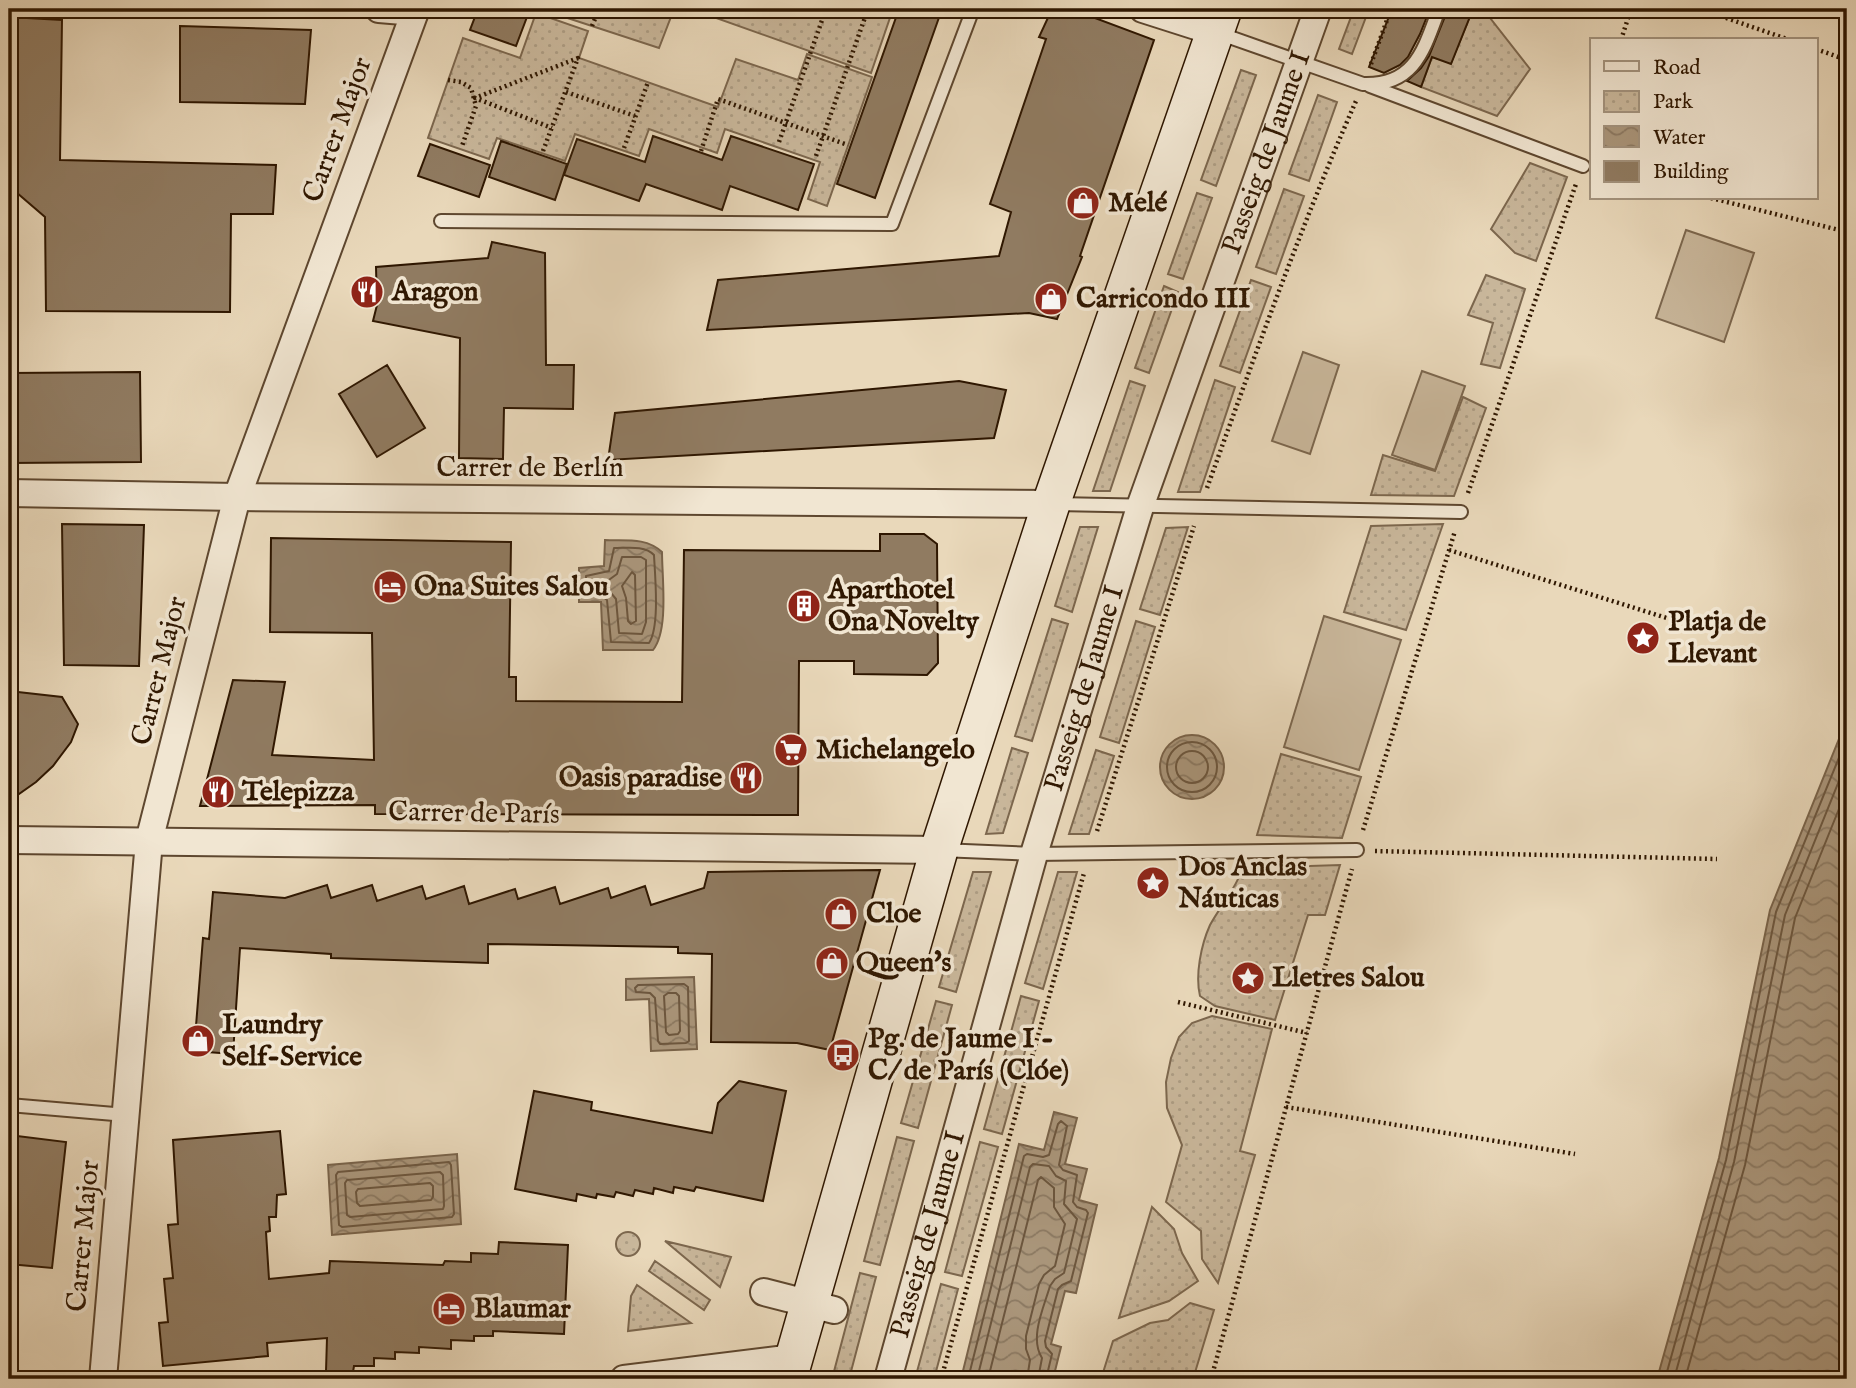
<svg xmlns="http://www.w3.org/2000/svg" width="1856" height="1388" viewBox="0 0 1856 1388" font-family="'IM FELL English',serif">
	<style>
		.park { fill: url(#park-dots); stroke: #7c674e; stroke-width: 2 }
		.pitch { fill: #c9b79b; stroke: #7c674e; stroke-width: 2 }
		.water { fill: url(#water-waves); stroke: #79634a; stroke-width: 2 }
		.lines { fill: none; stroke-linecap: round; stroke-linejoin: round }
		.shore { stroke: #6c563e; stroke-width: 2 }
		.building { fill: #907b61; stroke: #2f1701; stroke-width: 2 }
		.lane-casing { stroke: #5e472f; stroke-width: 16 }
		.street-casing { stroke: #5e472f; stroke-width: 30 }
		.secondary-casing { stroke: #2f1701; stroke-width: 40 }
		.path { stroke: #2f1701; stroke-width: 4.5; stroke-dasharray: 2 3.5; stroke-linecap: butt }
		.lane { stroke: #f1e6d2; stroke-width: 12 }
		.street { stroke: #f1e6d2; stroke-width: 26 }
		.secondary { stroke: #f1e6d2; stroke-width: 37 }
		.labels { text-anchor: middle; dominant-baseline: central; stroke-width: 7; stroke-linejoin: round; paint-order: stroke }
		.street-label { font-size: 28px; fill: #2f1701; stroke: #f1e6d2 }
		.poi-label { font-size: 28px; font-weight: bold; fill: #2f1701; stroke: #f1e6d2; text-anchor: start }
	</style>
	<defs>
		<pattern id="park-dots" width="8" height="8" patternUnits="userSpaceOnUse" patternTransform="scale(1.75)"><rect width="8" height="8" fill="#c9b79b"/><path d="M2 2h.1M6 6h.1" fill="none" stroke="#ad9d84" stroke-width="1.8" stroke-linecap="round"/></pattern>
		<pattern id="water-waves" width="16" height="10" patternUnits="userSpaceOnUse" patternTransform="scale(1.75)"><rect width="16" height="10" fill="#aa967b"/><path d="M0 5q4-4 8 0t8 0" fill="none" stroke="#8b7962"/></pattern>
	</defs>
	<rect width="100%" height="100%" fill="#e9d8ba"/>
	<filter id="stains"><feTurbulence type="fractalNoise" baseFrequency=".00286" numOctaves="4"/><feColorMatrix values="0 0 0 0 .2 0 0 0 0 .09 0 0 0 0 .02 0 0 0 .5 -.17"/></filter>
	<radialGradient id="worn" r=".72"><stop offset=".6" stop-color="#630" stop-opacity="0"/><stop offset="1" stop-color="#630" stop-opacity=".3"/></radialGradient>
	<path class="park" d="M540 9H674L659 48Z
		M691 9H893L871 73Z
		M1354 9H1369L1352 54 1339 49Z
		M1473 9H1483L1530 69 1497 116 1421 87 1432 57 1451 63Z
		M536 13 588 31 579 58 718 107 736 59 798 80 807 54 872 77 827 206 808 199 820 162 725 129 717 153 649 129 639 156 575 134 565 161 497 138 489 159 428 138 463 38 520 58Z
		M1241 70 1256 75 1216 186 1201 180Z
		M1318 95 1337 102 1309 181 1289 174Z
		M1530 163 1567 177 1536 261 1515 253 1491 229Z
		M1284 189 1304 196 1276 274 1256 267Z
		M1197 193 1212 198 1183 279 1168 274Z
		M1486 275 1525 289 1500 368 1481 364 1493 323 1468 315Z
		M1251 280 1271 287 1240 373 1220 366Z
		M1164 286 1178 292 1149 373 1135 368Z
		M1215 380 1235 387 1200 492H1178Z
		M1130 381 1145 386 1110 491H1093Z
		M1463 397 1486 408 1454 496 1371 495 1383 455 1435 471Z
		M1443 524 1406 630 1344 612 1371 526Z
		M1080 527H1098L1072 612 1055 606Z
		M1188 527 1160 615 1140 609 1166 528Z
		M1052 619 1068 624 1032 741 1015 736Z
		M1136 621 1155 627 1119 743 1100 737Z
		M1012 748 1028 753 1003 833 986 834Z
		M1096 750 1114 756 1089 834H1069Z
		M1281 754 1361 777 1342 838 1257 835Z
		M1340 865 1325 915H1308L1275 1020 1215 1006 1200 996C1195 975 1201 945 1210 925 1221 905 1235 890 1243 868Z
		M973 872H991L956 992 939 987Z
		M1058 872H1077L1043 989 1025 983Z
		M1021 996 1039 1001 1002 1134 984 1129Z
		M936 1001 952 1005 918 1128 901 1123Z
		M1212 1016 1272 1029 1240 1151 1255 1155 1218 1283 1202 1259 1201 1231 1166 1202 1182 1145 1167 1108 1166 1082 1171 1058 1179 1037 1192 1023Z
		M897 1137 914 1141 880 1265 864 1261Z
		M980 1142 998 1147 962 1276 945 1272Z
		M1152 1207 1174 1229 1182 1253 1198 1281 1169 1301 1119 1318Z
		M616 1244a12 12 0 1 1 24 0a12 12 0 1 1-24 0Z
		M665 1241 731 1257 720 1287Z
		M655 1261 710 1300 704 1310 649 1271Z
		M860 1273 876 1277 849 1379H832Z
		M941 1284 958 1289 934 1379H915Z
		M637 1285 691 1323 628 1331 631 1296Z
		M1190 1303 1214 1310 1193 1379H1101L1113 1341 1150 1323 1168 1320Z"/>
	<path class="pitch" d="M1686 230 1754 253 1724 342 1656 318Z
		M1303 352 1339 365 1310 454 1272 441Z
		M1422 371 1465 386 1435 470 1392 455Z
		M1324 616 1401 640 1359 770 1284 747Z"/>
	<path class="water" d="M605 540C625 541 646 537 662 552 662 578 669 630 653 650H603L601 602H579V568L604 566Z
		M1847 719V1379H1657L1719 1158 1770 910Z
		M1160 767a32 32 0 1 1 64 0a32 32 0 1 1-64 0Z
		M694 977 697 1049 651 1051 649 999 626 1000V979Z
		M1054 1112 1077 1118 1065 1164 1087 1169 1079 1200 1097 1205 1076 1293 1065 1291 1051 1344 1061 1347 1053 1379H961L1019 1144 1044 1150Z
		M457 1154 461 1224 332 1235 328 1165Z"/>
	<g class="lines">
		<path class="shore" d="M614 548C627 548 645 545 654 555 655 576 660 627 649 643L611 642 607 600 602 596 586 593V576L609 571Z
			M622 557H641L646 560V622L642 634 619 633 616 599 605 586 606 582 617 574Z
			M632 572 635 575 636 621 631 624 628 621 626 598 622 586Z
			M1167 767a25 25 0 1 1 50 0a25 25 0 1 1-50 0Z
			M1176 767a16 16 0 1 1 32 0a16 16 0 1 1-32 0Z
			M684 984 688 987 689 1041 686 1043 660 1044 658 1041 655 998 650 993 636 992 635 988 638 985Z
			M668 993H676L679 996 680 1031 678 1034 669 1035 666 1032 664 996Z
			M449 1162 451 1165 454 1214 452 1217 342 1227 339 1225 336 1175 338 1172Z
			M440 1172 443 1175 444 1206 443 1209 350 1217 347 1215 345 1183 347 1180Z
			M430 1183 433 1186V1197L431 1200 360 1206 357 1203 356 1192 358 1189Z
			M968 1379 1024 1156 1027 1154 1043 1157 1049 1155 1058 1124 1061 1121 1067 1126 1059 1165 1063 1170 1077 1175 1073 1202 1077 1207 1086 1210 1088 1213 1071 1281 1062 1285 1058 1289 1045 1341 1046 1347 1052 1354 1046 1379
			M977 1379 1030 1167 1033 1164 1049 1166 1056 1176 1066 1181 1064 1204 1077 1219 1064 1273 1055 1279 1050 1286C1044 1307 1029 1338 1042 1358L1038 1379
			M988 1379 1038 1180 1041 1177 1054 1188V1207L1065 1224 1055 1266 1044 1275 1039 1284 1026 1336V1349L1030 1360 1027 1379
			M1665 1379 1726 1160 1776 912 1847 738
			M1674 1379 1734 1162 1785 915 1847 761
			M1685 1379 1745 1165 1795 918 1847 789"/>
	</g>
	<path class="building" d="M478 9H530L516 46 470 30Z
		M899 9H942L875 198 837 184Z
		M1052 9H1071L1154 40 1080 256 1082 257 1057 319 1029 313 707 330 718 280 999 256 1011 212 990 204 1046 39 1039 37Z
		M1392 9H1430L1420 34 1408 57 1400 65 1384 73 1369 67Z
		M1448 9H1473L1451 64 1432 57 1421 87 1407 81 1421 68 1429 56Z
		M9 17 62 20 60 160 276 165 273 214H231L230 312 46 311 45 217 9 186Z
		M180 26 311 30 305 104 180 102Z
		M653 136 722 160 731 136 814 164 798 210 730 186 722 210 646 184 639 201 564 175 577 139 645 162Z
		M501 141 567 164 555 200 489 177Z
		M430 144 490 165 479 197 418 176Z
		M492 242 545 253 546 365H574L573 409 504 408 503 459 459 458 460 338 373 321 377 305 376 267 488 258Z
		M387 365 425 428 377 457 339 394Z
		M140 372 141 462 9 463V373Z
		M959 381 1006 390 994 438 608 460 615 413Z
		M62 524 144 525 139 666 64 665Z
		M880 534H924L937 544 938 663 927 675 854 674V661H799L798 815 375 814V805L200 806 233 680 285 682 272 755 374 760 372 633 270 632 271 538 511 542 509 677H516V701L682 702 684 550 880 551Z
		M9 691 62 697 78 724 71 742 53 766 36 782 9 801Z
		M880 870 830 1050 797 1043 711 1042 712 954 678 953V947L488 944V963L331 958V954L240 948 233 1054 194 1051 203 938 209 939 213 892 285 898 327 885 331 898 372 885 377 901 422 886 426 899 464 886 469 904 515 889 518 899 555 887 560 904 608 888 611 898 645 886 651 905 704 888 708 872Z
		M739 1081 786 1091 763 1201 696 1187 694 1191 674 1187 673 1193 654 1188 653 1194 635 1190 633 1196 616 1192 614 1197 597 1194 596 1198 577 1194 576 1201 515 1189 534 1091 592 1102 591 1110 712 1133 718 1103Z
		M280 1131 286 1194 277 1195 276 1217H269L270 1231 266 1232 269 1279 329 1273 330 1261 443 1265 445 1261 471 1262V1253L498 1254 499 1242 568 1245 564 1334 493 1331V1336H474V1341L451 1340V1349L419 1347V1353L395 1352V1359L374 1358V1366H354L353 1372 326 1371 327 1338 267 1343 268 1356 163 1366 159 1323 168 1322 164 1279 173 1278 168 1225 178 1224 173 1140Z
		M9 1135 66 1142 52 1268 9 1264Z"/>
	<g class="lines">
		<defs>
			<path id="lane" d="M1218 33 1363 84C1415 86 1424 49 1439 9
				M1370 86 1583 166
				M441 221 892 224 973 9
				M1056 504 1461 512
				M941 850 1034 854 1357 850
				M9 1105 126 1115"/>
			<g id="street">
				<path d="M379 9 415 12"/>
				<path d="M1143 9 1215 32"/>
				<path d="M9 493 237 497 1051 504"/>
				<path d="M9 840 939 850"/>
				<path d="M764 1292 834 1310"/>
				<path d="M103 1379 149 841 237 497 416 9"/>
				<path d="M624 1379 794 1358"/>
				<path id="s1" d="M888 1379 1034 854 1140 507 1318 9"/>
			</g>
			<path id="secondary" d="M788 1379 939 850 1051 504 1223 9"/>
		</defs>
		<use href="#lane" class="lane-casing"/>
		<use href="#street" class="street-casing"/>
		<use href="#secondary" class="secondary-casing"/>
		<path class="path" d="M1700 9 1790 40
			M592 26 599 9
			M1621 40 1631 9
			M1816 49 1847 60
			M1371 64 1391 9
			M448 80 461 82 471 88 476 106 462 146
			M566 92 635 116
			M779 142 826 9
			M624 148 648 82
			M543 151 578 58 475 98 552 128
			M701 151 718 99 848 145
			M816 156 868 9
			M1711 198 1847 232
			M1207 488C1254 358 1300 228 1356 101
			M1468 493 1576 184
			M1449 550 1686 624
			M1363 830 1455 531
			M1097 831 1194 526
			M1375 851 1717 859
			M1178 1002 1307 1033
			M1286 1107 1575 1154
			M941 1379 1084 873
			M1211 1379 1352 869"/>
		<use href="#lane" class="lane"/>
		<use href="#street" class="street"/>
		<use href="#secondary" class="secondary"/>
	</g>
	<defs>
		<symbol id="shop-disc" viewBox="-11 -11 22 22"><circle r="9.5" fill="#8f2418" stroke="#f1e6d2"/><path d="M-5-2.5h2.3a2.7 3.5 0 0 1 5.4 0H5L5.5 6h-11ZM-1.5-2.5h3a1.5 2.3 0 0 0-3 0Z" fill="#fff"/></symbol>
		<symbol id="restaurant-disc" viewBox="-11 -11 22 22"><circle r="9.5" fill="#8f2418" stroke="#f1e6d2"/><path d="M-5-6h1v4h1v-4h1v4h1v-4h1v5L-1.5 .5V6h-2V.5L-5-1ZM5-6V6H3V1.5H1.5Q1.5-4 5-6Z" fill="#fff"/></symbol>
		<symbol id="hotel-disc" viewBox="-11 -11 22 22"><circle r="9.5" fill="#8f2418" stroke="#f1e6d2"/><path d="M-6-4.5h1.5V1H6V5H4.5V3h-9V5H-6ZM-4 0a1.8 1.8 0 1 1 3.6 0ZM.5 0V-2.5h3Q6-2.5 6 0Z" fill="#fff"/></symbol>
		<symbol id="building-disc" viewBox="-11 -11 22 22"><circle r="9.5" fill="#8f2418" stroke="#f1e6d2"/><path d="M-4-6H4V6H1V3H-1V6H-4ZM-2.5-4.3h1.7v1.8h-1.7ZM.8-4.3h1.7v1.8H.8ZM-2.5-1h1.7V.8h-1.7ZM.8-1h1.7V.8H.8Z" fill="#fff"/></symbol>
		<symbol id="sight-disc" viewBox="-11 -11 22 22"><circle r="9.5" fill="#8f2418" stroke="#f1e6d2"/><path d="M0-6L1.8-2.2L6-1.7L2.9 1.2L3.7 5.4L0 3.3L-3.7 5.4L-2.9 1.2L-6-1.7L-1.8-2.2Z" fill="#fff"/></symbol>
		<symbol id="supermarket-disc" viewBox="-11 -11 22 22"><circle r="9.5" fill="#8f2418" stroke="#f1e6d2"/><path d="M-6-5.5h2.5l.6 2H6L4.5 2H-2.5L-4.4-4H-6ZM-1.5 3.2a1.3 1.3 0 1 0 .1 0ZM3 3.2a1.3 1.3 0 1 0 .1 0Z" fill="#fff"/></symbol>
		<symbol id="bus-disc" viewBox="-11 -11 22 22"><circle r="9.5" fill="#8f2418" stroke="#f1e6d2"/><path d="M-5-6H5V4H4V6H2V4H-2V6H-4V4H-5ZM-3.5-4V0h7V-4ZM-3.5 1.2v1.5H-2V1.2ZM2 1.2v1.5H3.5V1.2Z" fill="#fff"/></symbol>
	</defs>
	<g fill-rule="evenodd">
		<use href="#shop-disc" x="1064" y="184" width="38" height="38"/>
		<use href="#restaurant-disc" x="348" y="273" width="38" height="38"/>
		<use href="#shop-disc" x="1032" y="280" width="38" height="38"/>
		<use href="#hotel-disc" x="371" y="568" width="38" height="38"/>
		<use href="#building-disc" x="785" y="587" width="38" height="38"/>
		<use href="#sight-disc" x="1624" y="619" width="38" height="38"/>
		<use href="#supermarket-disc" x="772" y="731" width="38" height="38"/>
		<use href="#restaurant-disc" x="727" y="759" width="38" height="38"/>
		<use href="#restaurant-disc" x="199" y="773" width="38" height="38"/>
		<use href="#sight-disc" x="1134" y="864" width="38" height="38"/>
		<use href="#shop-disc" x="822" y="895" width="38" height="38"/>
		<use href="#shop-disc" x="813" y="944" width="38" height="38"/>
		<use href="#sight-disc" x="1229" y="959" width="38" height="38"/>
		<use href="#shop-disc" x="179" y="1022" width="38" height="38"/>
		<use href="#bus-disc" x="824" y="1036" width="38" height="38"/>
		<use href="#hotel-disc" x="430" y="1290" width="38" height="38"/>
	</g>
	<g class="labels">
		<g class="street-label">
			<text transform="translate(338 130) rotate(-70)">Carrer Major</text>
			<text stroke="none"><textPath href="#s1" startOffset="1284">Passeig de Jaume I</textPath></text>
			<text x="530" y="468">Carrer de Berlín</text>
			<text transform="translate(160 671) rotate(-76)">Carrer Major</text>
			<text stroke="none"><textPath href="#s1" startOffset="718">Passeig de Jaume I</textPath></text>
			<text transform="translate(474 814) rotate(1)">Carrer de París</text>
			<text stroke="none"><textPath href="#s1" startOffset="150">Passeig de Jaume I</textPath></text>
			<text transform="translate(84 1236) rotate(-85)">Carrer Major</text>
		</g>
		<g class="poi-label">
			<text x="1108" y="203">Melé</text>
			<text x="392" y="292">Aragon</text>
			<text x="1076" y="299">Carricondo III</text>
			<text x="414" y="587">Ona Suites Salou</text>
			<text x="828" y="590">Aparthotel<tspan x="828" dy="32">Ona Novelty</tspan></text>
			<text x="1668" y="622">Platja de<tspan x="1668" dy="32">Llevant</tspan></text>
			<text x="816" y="750">Michelangelo</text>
			<text x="722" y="778" text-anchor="end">Oasis paradise</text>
			<text x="242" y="792">Telepizza</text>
			<text x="1178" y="867">Dos Anclas<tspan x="1178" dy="32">Náuticas</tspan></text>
			<text x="866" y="914">Cloe</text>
			<text x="856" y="963">Queen's</text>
			<text x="1272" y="978">Lletres Salou</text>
			<text x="222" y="1025">Laundry<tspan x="222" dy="32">Self-Service</tspan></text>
			<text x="868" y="1039">Pg. de Jaume I -<tspan x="868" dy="32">C/ de París (Clóe)</tspan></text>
			<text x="474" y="1309">Blaumar</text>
		</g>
	</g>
	<rect width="1856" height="1388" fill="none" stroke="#e9d8ba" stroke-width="35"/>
	<rect x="10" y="10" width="1835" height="1367" fill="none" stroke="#2f1701" stroke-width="3.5"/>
	<rect x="18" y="18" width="1821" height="1353" fill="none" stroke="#2f1701" stroke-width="2"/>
	<rect x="1590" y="38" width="228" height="161" fill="#f1e6d2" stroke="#a3937e" stroke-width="2"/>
	<rect x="1604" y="61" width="35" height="10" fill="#f1e6d2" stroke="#a3937e" stroke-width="2"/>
	<text x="1653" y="74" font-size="21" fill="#2f1701">Road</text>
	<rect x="1604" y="91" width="35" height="21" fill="url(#park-dots)" stroke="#a3937e" stroke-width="2"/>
	<text x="1653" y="108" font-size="21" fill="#2f1701">Park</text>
	<rect x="1604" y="126" width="35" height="21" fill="url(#water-waves)" stroke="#a3937e" stroke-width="2"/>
	<text x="1653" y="144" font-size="21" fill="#2f1701">Water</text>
	<rect x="1604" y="161" width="35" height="21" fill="#907b61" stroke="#a3937e" stroke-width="2"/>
	<text x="1653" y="178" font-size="21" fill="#2f1701">Building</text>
	<rect width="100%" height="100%" filter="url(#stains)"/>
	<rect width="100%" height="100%" fill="url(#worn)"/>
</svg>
